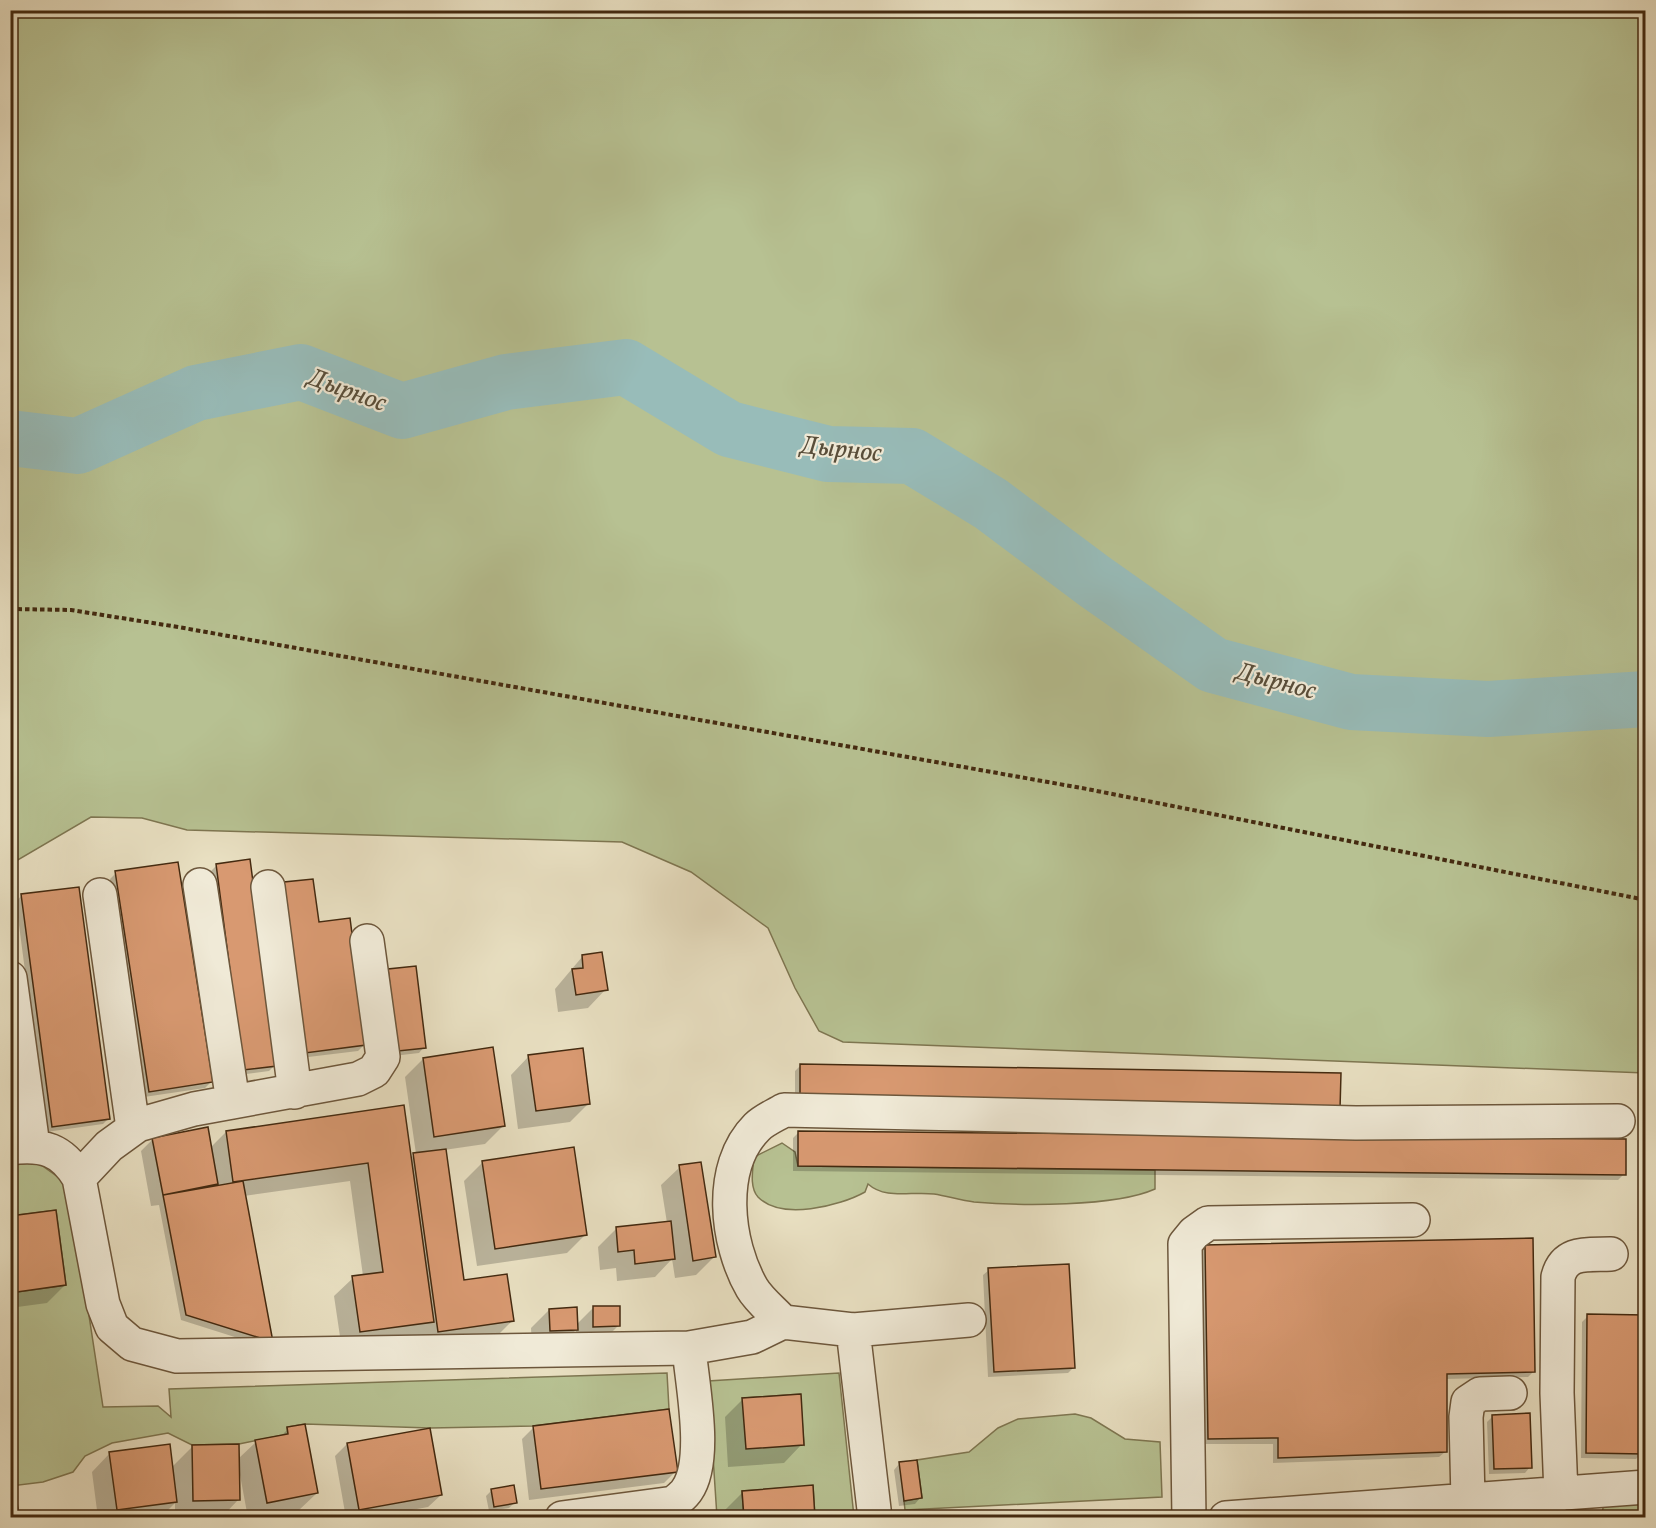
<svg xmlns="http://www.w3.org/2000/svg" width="1656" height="1528" viewBox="0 0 1656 1528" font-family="Vollkorn,serif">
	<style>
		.green { fill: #b7c192; stroke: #7e7651; stroke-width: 1.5; fill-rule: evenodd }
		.shadow { fill: #0003 }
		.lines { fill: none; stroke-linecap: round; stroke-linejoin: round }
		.river { stroke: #98bcb9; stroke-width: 56 }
		.building { fill: #d89971; stroke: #442a10; stroke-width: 1.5 }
		.minor-casing { stroke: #6d573c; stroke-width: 36 }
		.path { stroke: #442a10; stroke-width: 4; stroke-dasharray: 4.5 3; stroke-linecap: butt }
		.minor { stroke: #f0ead7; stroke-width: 33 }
		.labels { text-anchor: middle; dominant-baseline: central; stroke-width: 4.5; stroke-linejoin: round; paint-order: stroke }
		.water-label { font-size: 26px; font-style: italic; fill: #594e3a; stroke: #f0ead7 }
	</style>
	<rect width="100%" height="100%" fill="#e8dfc1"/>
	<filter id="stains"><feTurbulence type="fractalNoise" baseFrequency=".00333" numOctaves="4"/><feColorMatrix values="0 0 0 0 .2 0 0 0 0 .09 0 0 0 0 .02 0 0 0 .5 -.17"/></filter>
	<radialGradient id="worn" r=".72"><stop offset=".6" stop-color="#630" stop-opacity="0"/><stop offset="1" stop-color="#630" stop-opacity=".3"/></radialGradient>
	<path class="green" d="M11 10 1645 11V1073L843 1042 819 1031 795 988 768 928 691 872 622 842 187 830 142 818 91 817 11 864Z
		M782 1143 795 1152 798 1166 1155 1170V1189C1115 1207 1019 1206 974 1202 960 1200 947 1196 934 1194 911 1191 886 1200 868 1184L865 1192C840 1206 781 1221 758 1197 749 1187 753 1169 754 1157Z
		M37 1162 69 1185 103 1407 158 1406 171 1417 169 1389 667 1373 669 1409 533 1426 430 1428 305 1424 287 1427 288 1434 239 1444 192 1445 168 1433 112 1443 85 1456 73 1472 43 1482 11 1486 10 1293 66 1285 56 1210 11 1216V1165Z
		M839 1373 854 1517H815L813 1486 742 1491 744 1517H717L708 1381ZM800 1394 804 1445 743 1398Z
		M1075 1414 1091 1418 1125 1439 1160 1442 1162 1497 905 1510 904 1501 922 1498 917 1460 969 1452 998 1428 1018 1419Z
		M1645 1497V1517L1601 1518 1603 1508 1610 1500Z"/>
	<path class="shadow" d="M217 865 275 1065 269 1071 238 1075 211 871Z
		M116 873 211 1082 205 1088 144 1097 110 879Z
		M284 884 317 924 364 1045 358 1051 300 1058 279 890Z
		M21 896 109 1118 103 1124 46 1132 16 902Z
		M582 957 606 989 588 1008 558 1012 555 989Z
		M389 971 424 1047 419 1053 393 1056 383 977Z
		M529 1056 588 1104 570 1122 518 1129 511 1075Z
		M423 1059 503 1126 485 1144 444 1150 463 1282 512 1321 494 1339 342 1350 334 1296 353 1278 363 1276 350 1181 244 1196 266 1347 181 1320 159 1205 151 1206 141 1151 153 1139 210 1148 226 1132 410 1158 416 1154 405 1077Z
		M801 1065 1339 1108 795 1104V1071Z
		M799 1132 1624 1174 1618 1180 793 1171V1138Z
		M482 1163 585 1235 567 1253 477 1266 464 1181Z
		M680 1167 714 1257 696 1275 675 1278 672 1259 655 1277 617 1281 616 1268 600 1270 598 1247 616 1229 667 1223 661 1185Z
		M10 1218 65 1285 47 1303 10 1308Z
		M1205 1246 1534 1371 1528 1377 1445 1379V1452L1439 1457 1273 1463V1444H1203L1200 1252Z
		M989 1270 1074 1367 1068 1373 988 1377 983 1275Z
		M594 1307 618 1326 600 1344H575L576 1330 558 1347 532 1349 531 1328 549 1310 576 1325Z
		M1588 1316 1642 1453 1636 1459 1581 1458 1582 1322Z
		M743 1399 802 1444 784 1463 728 1467 725 1417Z
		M1493 1416 1530 1467 1525 1473 1489 1474 1487 1422Z
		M534 1427 676 1471 664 1483 529 1500 522 1439Z
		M288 1429 317 1493 298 1511 248 1518 240 1475 238 1500 221 1518H175V1503L160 1518H98L92 1472 110 1453 171 1468 192 1447 238 1459 256 1442 279 1438Z
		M347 1444 441 1495 428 1507 368 1518H346L335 1456Z
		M899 1464 920 1498 915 1504 899 1506 894 1470Z
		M492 1490 515 1502 509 1508 489 1511 486 1496Z
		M742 1493 814 1518H725L724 1511Z"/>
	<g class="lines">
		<path class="river" d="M10 438 78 446 196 393 301 372 402 411 506 382 626 367 729 429 828 454 912 456 991 504 1094 581 1213 665 1351 702 1488 709 1646 699"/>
	</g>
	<path class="building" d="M250 859 277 1066 243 1070 216 864Z
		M178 862 213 1082 149 1092 115 871Z
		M313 879 319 922 350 918 366 1045 305 1053 284 882Z
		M79 887 110 1119 52 1127 21 894Z
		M602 952 608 990 576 995 572 969 583 968 582 955Z
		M416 966 426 1048 398 1051 388 969Z
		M493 1047 505 1126 434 1137 423 1058Z
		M583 1048 590 1104 536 1111 528 1055Z
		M800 1064 1341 1073 1340 1109 800 1099Z
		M404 1105 434 1322 360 1332 352 1276 383 1272 368 1163 233 1182 226 1131Z
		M208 1127 218 1184 163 1195 152 1138Z
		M798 1131 1626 1139V1175L798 1166Z
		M574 1147 587 1235 495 1249 482 1161Z
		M446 1149 464 1280 507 1274 514 1321 438 1332 413 1153Z
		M701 1162 716 1257 693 1261 679 1165Z
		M243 1181 273 1342 186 1315 163 1195Z
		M56 1210 66 1285 10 1293V1216Z
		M671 1221 675 1259 635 1264 634 1250 618 1252 616 1227Z
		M1533 1238 1535 1372 1447 1374V1452L1278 1458V1438L1208 1439 1205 1245Z
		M1069 1264 1075 1368 994 1372 988 1268Z
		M593 1306H620V1326L593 1327Z
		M577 1307 578 1330 550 1331 549 1309Z
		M1587 1314 1645 1315 1644 1454 1586 1453Z
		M801 1394 804 1445 746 1449 742 1398Z
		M669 1409 678 1472 541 1489 533 1426Z
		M1530 1413 1532 1468 1494 1469 1492 1415Z
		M305 1424 318 1493 267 1503 255 1440 288 1434 287 1427Z
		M430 1428 442 1495 359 1510 347 1443Z
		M170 1444 177 1502 117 1510 109 1452Z
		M239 1444 240 1500 193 1501 192 1445Z
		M917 1460 922 1498 904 1501 899 1462Z
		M514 1485 517 1503 494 1507 491 1489Z
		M813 1485 815 1518H744L742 1491Z
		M10 1486H15L19 1518H10Z"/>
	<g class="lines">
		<defs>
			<path id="minor" d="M200 885 233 1102
				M268 887 295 1092
				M100 895 133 1128
				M10 978 33 1146
				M10 1148C43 1144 62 1149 79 1178L103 1304 112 1327 132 1344 177 1356 689 1348 752 1337 783 1322 853 1330 969 1320
				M79 1178 109 1146 138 1125 194 1109 358 1079 374 1071 383 1057 367 941
				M783 1322C773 1311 759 1300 752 1288 726 1243 717 1167 757 1127 764 1120 776 1115 784 1110L1356 1123 1618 1121
				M853 1330 875 1518
				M1561 1494 1557 1393 1558 1277C1565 1250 1588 1255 1611 1254
				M1468 1500 1466 1417 1468 1402 1480 1394 1510 1393
				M562 1518 674 1503C678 1499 684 1495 687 1490 708 1460 692 1384 689 1348
				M1189 1518 1185 1244 1194 1233 1208 1223 1413 1220
				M1226 1518 1646 1487"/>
		</defs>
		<use href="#minor" class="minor-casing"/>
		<path class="path" d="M10 609 71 610 178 627 1087 789 1646 900"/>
		<use href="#minor" class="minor"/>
	</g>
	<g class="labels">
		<g class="water-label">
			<text transform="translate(347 391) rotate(20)">Дырнос</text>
			<text transform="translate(841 450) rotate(6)">Дырнос</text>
			<text transform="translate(1276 682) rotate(15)">Дырнос</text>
		</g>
	</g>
	<rect width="1656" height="1528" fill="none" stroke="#e8dfc1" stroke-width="36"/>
	<rect x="12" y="12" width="1632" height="1504" fill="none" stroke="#442a10" stroke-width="3"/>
	<rect x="18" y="18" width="1620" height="1492" fill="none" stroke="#442a10" stroke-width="1.5"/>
	<rect width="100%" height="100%" filter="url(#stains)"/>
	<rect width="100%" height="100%" fill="url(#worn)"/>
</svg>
